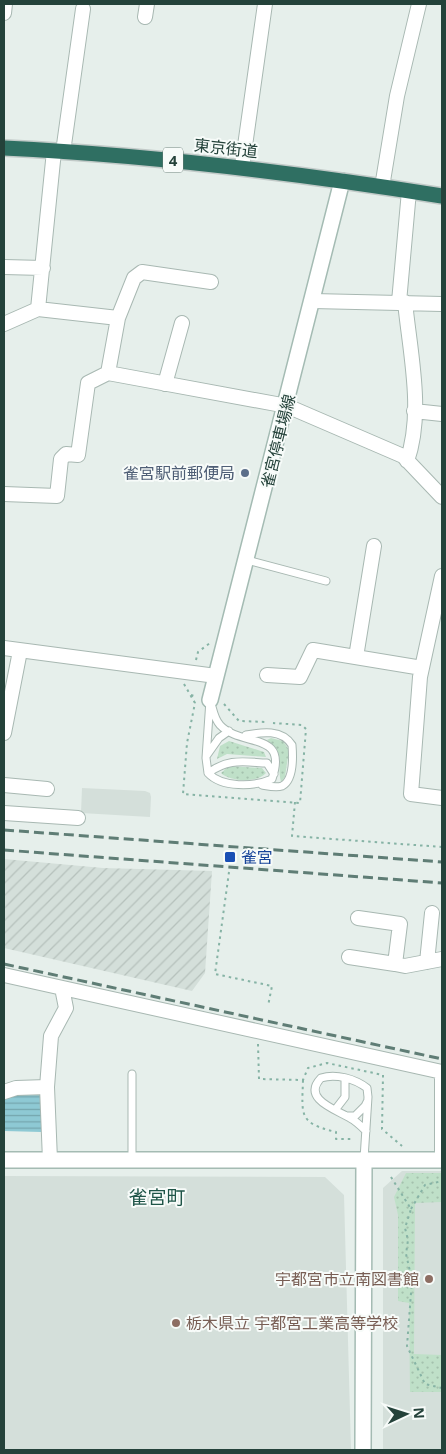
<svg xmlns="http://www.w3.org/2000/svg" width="446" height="1454" viewBox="0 0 446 1454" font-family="'Noto Sans','Noto Sans JP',sans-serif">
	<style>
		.built { fill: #d4dfda }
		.industrial { fill: url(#industrial-furrows) }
		.grass { fill: url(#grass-dots) }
		.water { fill: url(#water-rules) }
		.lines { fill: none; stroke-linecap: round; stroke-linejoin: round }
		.lane-casing { stroke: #a8b8b2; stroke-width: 9 }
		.street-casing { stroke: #a8b8b2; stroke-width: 16 }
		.secondary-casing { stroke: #a4bbb3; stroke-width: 18 }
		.highway-casing { stroke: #c2cac8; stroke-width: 18 }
		.path { stroke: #86b3a5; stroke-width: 2; stroke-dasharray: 2.5 4; stroke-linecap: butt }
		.lane { stroke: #fff; stroke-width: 7 }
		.street { stroke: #fff; stroke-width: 14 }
		.secondary { stroke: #fff; stroke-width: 15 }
		.highway { stroke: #2f6f62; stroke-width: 15 }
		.rail { stroke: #5f7d75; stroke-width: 3; stroke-dasharray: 10 5; stroke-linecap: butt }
		.service-dot { fill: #5c6f8a; stroke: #f7fbf9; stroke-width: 2 }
		.transit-dot { fill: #1a4fb4; stroke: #f7fbf9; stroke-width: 2 }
		.education-dot { fill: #8d6e63; stroke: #f7fbf9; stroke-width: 2 }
		.labels { text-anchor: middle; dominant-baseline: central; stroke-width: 4; stroke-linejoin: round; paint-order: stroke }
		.shield { fill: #f7fbf9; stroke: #637a73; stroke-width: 1 }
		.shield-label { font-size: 15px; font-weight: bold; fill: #24423a }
		.street-label { font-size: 16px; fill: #24423a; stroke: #f7fbf9 }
		.service-label { font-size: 16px; fill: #4e5e75; stroke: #f7fbf9; text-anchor: end }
		.transit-label { font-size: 16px; fill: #164399; stroke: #f7fbf9; text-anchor: start }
		.education-label { font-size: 16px; fill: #785e54; stroke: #f7fbf9; text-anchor: end }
		.quarter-label { font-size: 19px; fill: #1f5548; stroke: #f7fbf9 }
	</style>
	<defs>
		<pattern id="industrial-furrows" width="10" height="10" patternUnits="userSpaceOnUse" patternTransform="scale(1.25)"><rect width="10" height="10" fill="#d4dfda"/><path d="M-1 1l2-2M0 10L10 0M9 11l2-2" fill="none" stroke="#b6c1bc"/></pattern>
		<pattern id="grass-dots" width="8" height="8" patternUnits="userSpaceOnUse" patternTransform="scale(1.25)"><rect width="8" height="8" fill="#bfe0c8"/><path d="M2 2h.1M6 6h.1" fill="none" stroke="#a4c1ad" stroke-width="1.8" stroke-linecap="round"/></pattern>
		<pattern id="water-rules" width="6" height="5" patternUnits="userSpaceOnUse" patternTransform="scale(1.25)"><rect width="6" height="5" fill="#8ec9d4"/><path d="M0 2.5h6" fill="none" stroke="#74a5ad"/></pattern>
	</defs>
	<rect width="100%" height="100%" fill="#e6efeb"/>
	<path class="built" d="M82 788 145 791 150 793 151 797 150 817 81 813Z
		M402 1171H442V1450H383V1188Z
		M4 1176 325 1177 344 1195 351 1450H4Z"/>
	<path class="industrial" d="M4 859 103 868 212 871 205 973 192 991 4 948Z"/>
	<path class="grass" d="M271 738 283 741 289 750 285 777 281 782C276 763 287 755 267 740Z
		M229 741 264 752 266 757 227 754 217 759 220 746Z
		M229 766 262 768 266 773C258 783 230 782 221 773Z
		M406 1173H442V1202L415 1203 414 1354 442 1355V1392H410L409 1303 398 1301V1215L394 1197Z"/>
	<path class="water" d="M16 1092H43L41 1132 4 1131V1097Z"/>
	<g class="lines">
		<defs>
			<path id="lane" d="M247 560 326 581
				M210 700C213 709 214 719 220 725 241 748 289 730 272 779 254 787 222 788 208 773L206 758Z
				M246 735C262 732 282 729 292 745 293 757 294 780 282 786 276 788 268 786 262 785
				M207 755 219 738 229 731
				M208 773C229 758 243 762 267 763L274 774
				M335 1110 345 1097V1078
				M347 1116H355L365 1106 367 1102
				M132 1159V1074
				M364 1159 368 1097 367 1088C355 1079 336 1073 321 1078 301 1099 337 1110 350 1118 356 1121 361 1126 366 1131"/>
			<path id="street" d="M4 13 5 4
				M145 17 147 4
				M63 152 83 9
				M242 167 265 4
				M382 187 397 96 419 4
				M4 267 43 268
				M313 301 442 304
				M399 302 409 191
				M405 302C410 353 424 412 407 461
				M38 309 54 151
				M118 318 134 278 142 272 211 282
				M4 324 38 309 118 318 108 373 287 406 403 456 442 497
				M165 384 182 323
				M414 411 442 414
				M4 494 57 496 61 459 66 454 78 455 88 383 108 373
				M442 576 420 677 411 794 442 798
				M4 648 216 676
				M356 657 374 546
				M267 675 300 677 313 650 422 668
				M4 733 20 651
				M4 785 47 789
				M4 813 78 818
				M358 918 400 924 395 964 405 966 442 959
				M349 957 395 964
				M427 962 432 913
				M4 975 442 1072
				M442 1072V1153
				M47 1087 51 1036 66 1008 62 988
				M4 1092 16 1088 47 1087 50 1160"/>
			<path id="secondary" d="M210 700 342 181
				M4 1160H442
				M363 1450 364 1159"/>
			<path id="highway" d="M4 148C151 155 297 173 442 196"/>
		</defs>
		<use href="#lane" class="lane-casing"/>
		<use href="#street" class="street-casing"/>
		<use href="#secondary" class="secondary-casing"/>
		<use href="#highway" class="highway-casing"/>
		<path class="path" d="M196 660 198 652 210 643
			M184 684 195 703 187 743 183 794 300 803 306 729 302 725 273 723
			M191 695 197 697
			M224 704 239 721 266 722
			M295 802 292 836 442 847
			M229 872 215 974 272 986 268 1006
			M258 1044 259 1079 303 1080 308 1068 327 1063 383 1075 382 1129 402 1146
			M303 1080C302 1115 298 1123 336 1132V1139H352
			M391 1177 411 1209 405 1228 408 1240 406 1254 412 1280 407 1346 425 1384 442 1388
			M411 1209 425 1185 442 1181"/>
		<use href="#lane" class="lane"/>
		<use href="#street" class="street"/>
		<use href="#secondary" class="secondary"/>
		<use href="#highway" class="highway"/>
		<path class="rail" d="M4 830 442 862
			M4 850 442 883
			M4 964 442 1059"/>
	</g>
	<circle class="service-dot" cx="245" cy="473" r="5"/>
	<rect class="transit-dot" x="224" y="851" width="12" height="12" rx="2.5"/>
	<g class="education-dot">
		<circle cx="429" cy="1279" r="5"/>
		<circle cx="176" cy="1323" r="5"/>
	</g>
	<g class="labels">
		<rect class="shield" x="163" y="147.5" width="20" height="25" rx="4"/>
		<g class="shield-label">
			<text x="173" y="160">4</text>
		</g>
		<g class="street-label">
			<text transform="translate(226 148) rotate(6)">東京街道</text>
			<text transform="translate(278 441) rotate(-76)">雀宮停車場線</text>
		</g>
		<g class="service-label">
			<text x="235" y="473">雀宮駅前郵便局</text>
		</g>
		<g class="transit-label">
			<text x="241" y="857">雀宮</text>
		</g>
		<g class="education-label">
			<text x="419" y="1279">宇都宮市立南図書館</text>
			<text x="186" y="1323" text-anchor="start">栃木県立 宇都宮工業高等学校</text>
		</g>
		<g class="quarter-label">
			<text x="157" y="1197">雀宮町</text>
		</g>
	</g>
	<rect width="446" height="1454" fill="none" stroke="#24423a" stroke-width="10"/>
	<g transform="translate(406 1414) rotate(86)" stroke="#f7fbf9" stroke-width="4" paint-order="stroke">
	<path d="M0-4L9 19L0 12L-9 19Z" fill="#24423a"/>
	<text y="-8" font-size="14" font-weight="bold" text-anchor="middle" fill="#24423a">N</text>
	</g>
</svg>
